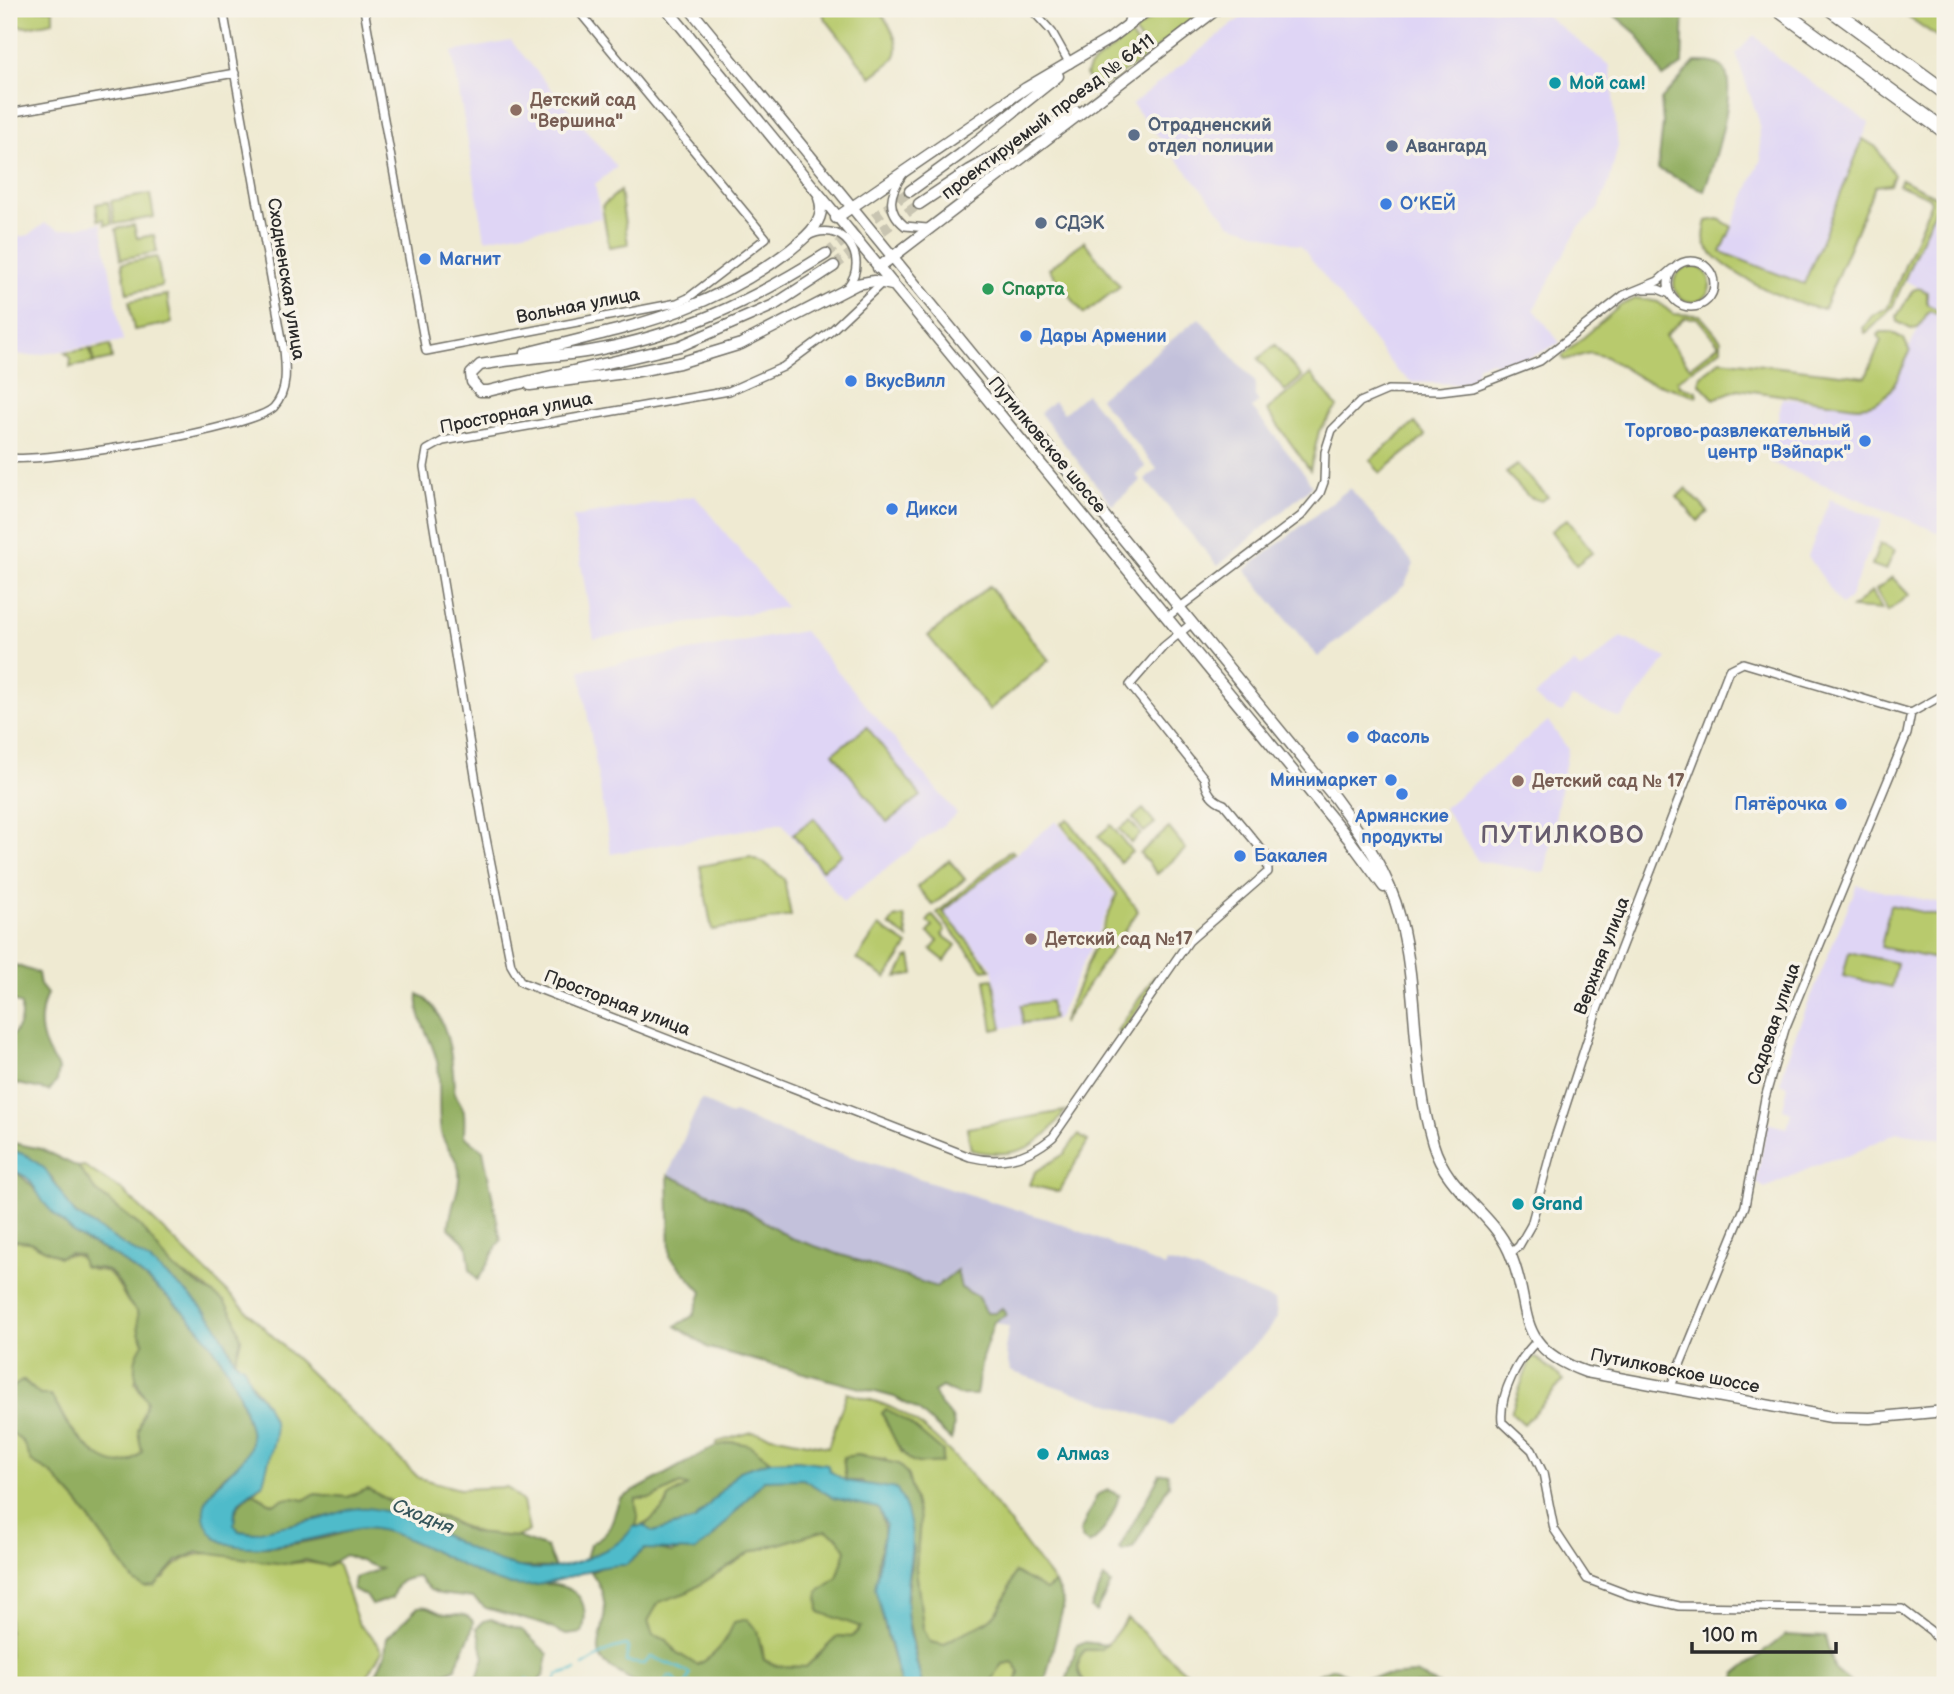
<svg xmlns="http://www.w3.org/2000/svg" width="1954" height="1694" viewBox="0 0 1954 1694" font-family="'Balsamiq Sans',sans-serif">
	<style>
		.built { fill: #dfd5f5 }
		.industrial { fill: #c3c1db }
		.green { fill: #b8ca6d; stroke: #727a4c; stroke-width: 2; fill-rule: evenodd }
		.forest { fill: #92ae60; stroke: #5e6c46; stroke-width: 2; fill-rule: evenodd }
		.water { fill: #4fbbca; stroke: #3d737a; stroke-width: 2 }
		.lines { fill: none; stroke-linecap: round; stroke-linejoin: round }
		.stream { stroke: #4fbbca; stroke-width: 2.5 }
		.secondary-tunnel { stroke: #c8c4b1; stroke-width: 10; stroke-dasharray: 10 5; stroke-linecap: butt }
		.street-casing { stroke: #706e65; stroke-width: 10 }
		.secondary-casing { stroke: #706e65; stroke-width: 13 }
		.highway-casing { stroke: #706e65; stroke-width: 17 }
		.street { stroke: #fff; stroke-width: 7 }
		.secondary { stroke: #fff; stroke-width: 10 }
		.highway { stroke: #fff; stroke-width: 14 }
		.culture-dot { fill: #0f9aa8; stroke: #f7f3e8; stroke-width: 2.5 }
		.education-dot { fill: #8d6e63; stroke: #f7f3e8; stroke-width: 2.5 }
		.service-dot { fill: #5c6f8a; stroke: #f7f3e8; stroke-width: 2.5 }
		.shop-dot { fill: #3f7fe0; stroke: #f7f3e8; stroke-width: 2.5 }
		.leisure-dot { fill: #2e9e5b; stroke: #f7f3e8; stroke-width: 2.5 }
		.labels { text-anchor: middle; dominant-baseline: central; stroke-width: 7; stroke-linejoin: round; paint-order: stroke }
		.culture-label { font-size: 18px; font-weight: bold; fill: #0d838f; stroke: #f7f3e8; text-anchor: start }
		.education-label { font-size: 18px; font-weight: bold; fill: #785e54; stroke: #f7f3e8; text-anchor: start }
		.street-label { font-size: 18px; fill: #2b2b2b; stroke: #f7f3e8 }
		.service-label { font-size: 18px; font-weight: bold; fill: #4e5e75; stroke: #f7f3e8; text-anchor: start }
		.shop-label { font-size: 18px; font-weight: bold; fill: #366cbe; stroke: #f7f3e8; text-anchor: start }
		.leisure-label { font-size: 18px; font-weight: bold; fill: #27864d; stroke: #f7f3e8; text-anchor: start }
		.water-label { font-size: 19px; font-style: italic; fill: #36565b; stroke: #f7f3e8 }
		.district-label { font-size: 24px; font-weight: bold; letter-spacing: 2px; fill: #665c6e; stroke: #f7f3e8 }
	</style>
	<rect width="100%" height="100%" fill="#f7f3e8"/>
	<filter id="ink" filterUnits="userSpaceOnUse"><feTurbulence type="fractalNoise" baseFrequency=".0143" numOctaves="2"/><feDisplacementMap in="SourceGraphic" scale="14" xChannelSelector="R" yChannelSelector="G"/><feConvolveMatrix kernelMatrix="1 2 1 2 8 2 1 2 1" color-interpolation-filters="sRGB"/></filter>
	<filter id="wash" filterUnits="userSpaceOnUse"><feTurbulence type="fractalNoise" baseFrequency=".00686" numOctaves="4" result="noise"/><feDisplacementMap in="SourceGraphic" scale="28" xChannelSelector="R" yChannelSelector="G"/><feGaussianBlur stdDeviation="1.57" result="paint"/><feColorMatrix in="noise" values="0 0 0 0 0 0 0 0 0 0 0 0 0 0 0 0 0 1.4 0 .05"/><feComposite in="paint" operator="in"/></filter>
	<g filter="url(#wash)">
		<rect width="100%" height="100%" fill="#efead2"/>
		<path class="built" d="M1068 9H1104L1083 23Z
			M1252 9H1538L1610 66 1618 146 1609 183 1598 209 1578 228 1534 309 1560 343 1503 370 1492 361 1478 365 1475 376 1468 382 1455 384 1412 382 1396 370 1301 246 1230 224 1132 104Z
			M1754 35 1779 59 1869 123 1804 284 1721 252 1761 159 1759 121 1736 54Z
			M511 41 617 167 595 184 601 218 485 239 452 52Z
			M1945 191V535L1770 462 1782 398 1862 406 1885 399 1925 315 1927 292 1906 281 1915 251Z
			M45 223 60 230 101 223 123 341 30 356 9 353V239L29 235Z
			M695 496 786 607 594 639 573 517Z
			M1830 499 1882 520 1849 599 1841 605 1808 556Z
			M804 631 957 814 843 902 782 823 611 854 580 670Z
			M1621 637 1667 658 1620 718 1572 698 1562 713 1545 706 1534 696 1574 663 1581 670Z
			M1548 721 1568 749 1545 873 1478 861 1444 808Z
			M1056 821 1115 895 1057 1020 1003 1028 992 967 944 912Z
			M1857 885 1945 904V1139L1897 1132 1850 1155 1826 1161 1765 1188 1756 1182 1767 1123 1787 1128 1791 1112 1783 1109 1788 1086 1780 1083 1792 1043Z"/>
		<path class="industrial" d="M1199 318 1255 382V396L1259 402 1252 408 1305 474 1312 486 1218 566 1145 480 1157 469 1099 398Z
			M1086 394 1146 467 1136 475 1141 481 1112 505 1040 413 1054 401 1064 413Z
			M1350 488 1414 564 1404 586 1318 657 1245 570Z
			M701 1099 731 1116 734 1113 803 1141 1065 1225 1165 1267 1167 1262 1196 1270 1275 1301 1277 1318 1262 1338 1199 1396 1172 1425 1010 1371 1005 1348 1009 1327 994 1322 1006 1315 987 1313 977 1296 961 1288 957 1271 937 1287 791 1238 744 1209 668 1175Z"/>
		<path class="green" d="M26 9H53V22L27 27 9 25V14Z
			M823 9H878C886 20 905 45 893 59 887 66 878 71 871 77L824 17Z
			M1163 9H1205L1150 54 1134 32Z
			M1897 9H1945V42Z
			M1130 35 1146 57 1104 86 1089 81 1086 74 1089 67Z
			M1863 139 1876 147 1894 175 1890 184 1875 186 1824 308C1799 310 1714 268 1705 243 1703 236 1705 228 1707 221L1719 219 1732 227 1721 252 1804 284Z
			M1902 179 1936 197 1937 204 1893 306C1885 313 1872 330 1865 333L1863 328 1872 316 1888 307 1931 202 1929 197 1899 185Z
			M620 191 628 244 609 247 602 206Z
			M150 194 154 217 115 224 111 201Z
			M108 202 112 224 105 225 104 219 98 220 96 204Z
			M134 225 137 238 154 235 157 252 121 259 116 229Z
			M1084 241 1120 286 1084 314 1049 269Z
			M157 257 162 286 127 293 122 263Z
			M1674 284a18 18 0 1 1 36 0a18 18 0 1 1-36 0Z
			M1919 288 1927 292V304L1945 314V317L1929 311 1918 328 1911 329 1898 322 1897 316 1913 290Z
			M167 295 172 323 134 330 129 301Z
			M1637 298 1658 302 1673 314 1700 315 1721 340V349L1678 380 1679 386 1697 391V396L1642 379 1606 357 1590 353 1564 360 1562 356 1621 305ZM1684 318H1697L1719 344 1690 367 1665 336Z
			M1881 332H1891L1904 339 1910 352C1897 377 1890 408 1856 406L1738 389 1714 399 1699 383 1701 376 1721 360 1866 377 1881 340 1878 335Z
			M110 345 112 359 94 363 92 349Z
			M1275 345 1302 377 1285 391 1258 359Z
			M90 349 93 363 70 367 71 358 65 353Z
			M1311 374 1337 407 1319 431 1310 470 1267 410Z
			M1415 423 1426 436 1380 473 1370 460Z
			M1517 465 1548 497 1541 501 1529 497 1506 473Z
			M1686 488 1708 512 1698 521 1677 497Z
			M1567 519 1593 552 1576 565 1551 531Z
			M1880 544 1895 550 1886 570 1872 565Z
			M1892 577 1909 595 1888 611 1876 590Z
			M989 586 1049 660 989 710 928 636Z
			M1872 591 1882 610 1852 608Z
			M867 727 921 796 887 822 833 753Z
			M1143 809 1155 823 1144 832 1133 818Z
			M814 818 842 854 822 870 793 834Z
			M1068 819 1138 911 1062 1024 1117 894 1061 824Z
			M1130 821 1141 834 1131 843 1119 829Z
			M1111 825 1132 852 1120 862 1098 836Z
			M1169 828 1186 849 1157 874 1140 853Z
			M1011 850 1014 853 943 912 991 969 983 970 937 913Z
			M750 857 765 863 784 879 791 916 712 930 700 866Z
			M949 860 965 879 933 905 917 887Z
			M1890 905 1945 917V961L1881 947Z
			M932 915 945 930 942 935 956 945 945 961 931 950 938 941 928 933 933 926 927 922Z
			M904 916 908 938 889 925 894 918Z
			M879 926 908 945 886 978 857 959Z
			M1849 952 1897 963 1892 987 1843 976Z
			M911 957 914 974 897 977 907 958Z
			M1154 977 1158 980 1121 1034 1117 1031Z
			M993 979 1002 1028 993 1030 985 980Z
			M1050 1001 1053 1019 1023 1023 1021 1005Z
			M1065 1111C1040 1148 1016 1160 971 1150L967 1128Z
			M1078 1135 1088 1141 1059 1192 1030 1185 1035 1172 1064 1154Z
			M84 1166 123 1191 419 1478 459 1489 507 1487 523 1502 529 1531 517 1537 484 1536 444 1518 412 1513 368 1489 347 1497 314 1494 304 1500 283 1499 273 1504 253 1493 263 1483 266 1404C254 1389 248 1375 235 1361L241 1339 235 1318 206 1287 173 1268 140 1226 96 1191 78 1167Z
			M9 1240 29 1242 59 1257C76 1251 81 1257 93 1270 121 1268 118 1298 137 1311L139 1332 144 1342 135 1383 147 1401 138 1431 142 1452C117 1483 84 1446 68 1424 61 1414 58 1404 50 1395H40L24 1380 9 1390Z
			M1536 1357 1564 1380 1524 1424 1511 1412 1531 1358Z
			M847 1393C864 1398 882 1402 898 1411 957 1443 1013 1530 1055 1583L1046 1591 1015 1572C1008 1591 1002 1614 983 1624 969 1632 957 1634 944 1645L930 1642 923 1628 916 1568 920 1519 914 1502 885 1459 857 1455 843 1457 846 1481 798 1460 771 1461C754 1446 737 1442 716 1446L717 1442 752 1432 828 1447ZM882 1414 941 1462 901 1452Z
			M9 1431 23 1442 32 1462 51 1473 79 1504 135 1582 164 1579C191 1535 253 1558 295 1563 311 1559 321 1569 337 1563L359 1625 371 1635 382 1651 362 1685H9Z
			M680 1484 688 1486 669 1497C665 1512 647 1526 633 1527L636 1522V1499L652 1498Z
			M826 1530 838 1538 847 1551 837 1578 818 1592 847 1621 861 1626 852 1637 838 1636 806 1667 777 1666 764 1660 762 1645 734 1623C727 1641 715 1657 696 1665L676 1652 667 1640 653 1635 648 1621 659 1601 688 1592 751 1552Z
			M1127 1618 1200 1685H1086C1078 1674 1074 1661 1085 1650 1109 1649 1113 1637 1127 1618Z
			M1014 1662 1019 1672 1016 1685H983L992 1680 1003 1664Z
			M1232 1673 1244 1678 1248 1685H1219Z"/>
		<path class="forest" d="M1607 9H1684L1682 65 1663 77 1637 34Z
			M1695 62C1704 62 1714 61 1722 67 1741 83 1712 170 1704 191L1658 169 1663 123 1661 100Z
			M9 963 38 973 40 985 47 994C35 1023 41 1045 59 1069L57 1081 49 1091 9 1082V1038C20 1029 22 1020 21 1005L9 998Z
			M418 994C447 1009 453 1058 454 1088 454 1097 464 1105 464 1113 465 1120 464 1128 464 1136L483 1150 501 1240C492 1253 487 1269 477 1280L470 1270 467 1245 449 1228C449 1209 461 1191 459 1170 457 1157 446 1148 442 1136 437 1124 441 1084 438 1066 434 1040 415 1021 418 994Z
			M9 1142 41 1149 78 1167 96 1191 140 1226 173 1268 224 1301 235 1318 241 1339 235 1361C206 1291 137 1254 76 1214 64 1206 61 1190 53 1179 43 1167 23 1153 9 1149Z
			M9 1168C37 1184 50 1213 76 1235 89 1245 105 1249 118 1258 173 1297 226 1345 244 1410 247 1420 252 1431 251 1441 248 1480 198 1464 210 1531 241 1559 295 1544 333 1536 345 1533 356 1527 369 1528 410 1532 459 1568 498 1581 524 1590 553 1576 575 1593 587 1602 586 1620 582 1633L566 1635 545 1625 486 1608 473 1598 440 1594 430 1590 418 1577C401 1579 397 1581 392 1598L372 1605 367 1597 353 1589 355 1578 381 1569 345 1555 327 1566 306 1560 284 1564 198 1552 177 1561 155 1586 144 1587 135 1582 79 1504 51 1473 32 1462 23 1442 9 1431V1390L23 1380 40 1395H50C58 1404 61 1414 67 1424 84 1445 117 1483 142 1452L138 1431 147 1401C134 1381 129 1363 144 1342L139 1332 137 1311C122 1301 123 1277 105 1270 99 1267 90 1269 83 1266L80 1255 70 1253 59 1257 30 1242 9 1240Z
			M668 1175 744 1209 791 1238 936 1287 957 1270 961 1288 977 1296 987 1313H995L1002 1308 1006 1315 994 1322 982 1358 976 1395H958L942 1387 934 1392C940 1415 961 1410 951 1440L919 1411 894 1397 709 1348 676 1326 694 1315 702 1292 670 1256Z
			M886 1409 910 1424 943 1452 941 1463C933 1462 925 1464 918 1463 900 1461 890 1428 882 1413Z
			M734 1442 749 1445 771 1461 739 1471 695 1520 653 1532 644 1526 667 1505 669 1497 687 1486 680 1484 652 1498 636 1499C635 1506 637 1509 638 1516 638 1540 603 1551 586 1559L590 1544C615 1530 610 1522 620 1499L716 1446Z
			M857 1455 899 1464 908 1476 920 1519 916 1568 923 1628 930 1642 944 1645C957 1633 969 1632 983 1624 1002 1614 1008 1591 1015 1572L1046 1590 1055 1583 1064 1603 1044 1685H1016L1019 1672 1013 1662 1003 1664 992 1680 983 1685H922L906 1609 913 1547 862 1481H846L843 1457Z
			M1168 1473 1169 1485 1133 1548 1122 1551 1119 1549 1160 1474Z
			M783 1478 803 1479 834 1498 878 1508C892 1536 878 1545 877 1572 877 1609 891 1649 901 1685H637C627 1675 609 1670 602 1660 589 1642 622 1613 591 1572L609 1564 626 1565 645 1549 657 1548 671 1553 709 1541 764 1480ZM826 1530 838 1538 846 1550 837 1578 818 1592 819 1612 861 1627 852 1637 838 1636 806 1667 777 1666 764 1660 757 1630 747 1619 734 1622C727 1641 715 1657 697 1665L676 1652 667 1640 653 1635 648 1621 659 1602 688 1592 751 1552Z
			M368 1489 412 1513 444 1518 473 1533 517 1537 547 1548 555 1568 517 1567 495 1563 419 1522 365 1508 253 1533 239 1531 234 1524C235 1507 239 1502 253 1493L273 1504C284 1498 292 1496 304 1500L314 1494 347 1497Z
			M1108 1490 1119 1495C1115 1511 1104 1536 1089 1544L1083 1540 1080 1532 1097 1495Z
			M1104 1578 1111 1584 1096 1612 1091 1608Z
			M418 1607C430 1604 435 1613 446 1614 457 1615 464 1611 473 1621 473 1638 459 1651 456 1668L429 1681 421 1672 412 1677H401L397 1685H366L374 1679 385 1654 387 1638Z
			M491 1619 522 1630 548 1654 544 1675 535 1685H475L484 1657 477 1628 484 1621Z
			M1785 1635 1825 1637 1835 1670 1853 1685H1734L1736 1674Z
			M1084 1642 1107 1645 1099 1650H1085C1074 1661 1078 1674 1086 1685H1065L1077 1645Z
			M1333 1668 1353 1678 1415 1674 1440 1685H1294Z"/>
		<path class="water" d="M9 1149 28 1156 45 1169 75 1214 151 1262 193 1298 215 1322 235 1361 244 1367 252 1387 266 1404 274 1423 275 1436 263 1483 240 1501 235 1510 234 1524 239 1531 253 1533C274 1527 295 1524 316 1520 333 1516 351 1506 368 1508 450 1519 503 1599 590 1557 607 1549 622 1544 633 1527L644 1526 653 1532 695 1520 739 1471 771 1461 798 1460 827 1464 830 1471 846 1481 897 1489C926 1543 903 1558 907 1610 908 1635 917 1661 922 1685H901L875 1588 886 1524 878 1508 834 1498 803 1479 764 1480 709 1541 694 1551 645 1549 626 1565C583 1563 547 1597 499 1582 461 1570 395 1522 357 1529 324 1534 233 1566 210 1531 184 1492 247 1470 251 1443 252 1432 248 1422 245 1412 226 1345 173 1296 117 1257 104 1248 88 1244 75 1234 65 1225 54 1215 45 1204 39 1197 35 1185 27 1178 22 1174 14 1171 9 1168Z"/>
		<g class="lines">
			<path class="stream" d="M583 1666 611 1649 626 1645 628 1648 626 1662 644 1664 651 1657C658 1659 685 1670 690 1674L686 1685
				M524 1685 527 1679 534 1685
				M554 1685 558 1675 576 1670
				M663 1685 668 1676 674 1678 679 1685"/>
		</g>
	</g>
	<g filter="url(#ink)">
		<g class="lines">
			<path class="secondary-tunnel" d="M826 254 910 191
				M834 266 919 204"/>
			<defs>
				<path id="street" d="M364 9 426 351 677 303 688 298 766 238 577 9
					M1031 9 1052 32 1070 64
					M1127 25 1131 9
					M9 113 235 73
					M903 174C890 193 885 210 905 226L927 228
					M808 236C841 218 871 257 848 286
					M1668 284a23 23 0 1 1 46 0a23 23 0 1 1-46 0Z
					M884 281 830 332 783 367 729 391 443 441 427 450 424 467 482 818 511 965 521 982 970 1157C1001 1165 1029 1157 1053 1137L1189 941 1268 872 1267 856 1224 804C1212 800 1206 790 1204 778L1130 685 1163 647 1192 623
					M1644 289H1658L1670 294
					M9 458C43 463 254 429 274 407 288 391 286 370 284 350L223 9
					M1167 617 1301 516 1320 493 1324 482 1325 452 1332 430 1360 402 1388 390 1440 391 1473 387 1540 361 1624 295 1658 281 1672 269
					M1911 713 1945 694
					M1510 1254 1519 1246 1531 1225 1552 1148 1597 1010 1729 670 1743 663 1911 713
					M1537 1341C1518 1359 1499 1394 1502 1422L1532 1450 1543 1473 1554 1529 1587 1579 1629 1595 1679 1606 1902 1609 1931 1631 1945 1649
					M1670 1389 1745 1206 1765 1098 1785 1029 1907 734 1911 713"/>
				<path id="secondary" d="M667 9 1348 838 1384 887
					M690 9 1335 798C1362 835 1389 873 1400 918 1419 991 1411 1071 1433 1144 1447 1192 1491 1211 1509 1251 1535 1308 1509 1345 1586 1372L1831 1417 1870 1418 1945 1411
					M910 191 961 154 1058 76
					M919 204 970 170 1076 111
					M836 218 1026 88 1111 38 1149 9
					M826 254C750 302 680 335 591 351 554 357 516 358 480 365L471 374 472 382 480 391H488L680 346 774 305 834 266
					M878 268 1217 9
					M526 353C626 327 705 315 790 250 805 238 828 221 819 198
					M530 385 633 372 679 363 741 344 857 284 874 281 892 285"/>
				<path id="highway" d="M1778 9 1945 131
					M1831 9 1945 92"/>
			</defs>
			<use href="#street" class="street-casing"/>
			<use href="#secondary" class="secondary-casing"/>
			<use href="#highway" class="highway-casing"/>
			<use href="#street" class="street"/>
			<use href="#secondary" class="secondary"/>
			<use href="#highway" class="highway"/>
		</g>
	</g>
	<g class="culture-dot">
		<circle cx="1555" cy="83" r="7"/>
		<circle cx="1518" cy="1204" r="7"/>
		<circle cx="1043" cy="1454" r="7"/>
	</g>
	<g class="education-dot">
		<circle cx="516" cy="110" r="7"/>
		<circle cx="1518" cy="781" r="7"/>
		<circle cx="1031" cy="939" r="7"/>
	</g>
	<g class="service-dot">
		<circle cx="1134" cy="135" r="7"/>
		<circle cx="1392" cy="146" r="7"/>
		<circle cx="1041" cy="223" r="7"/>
	</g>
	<g class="shop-dot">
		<circle cx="1386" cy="204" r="7"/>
		<circle cx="425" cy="259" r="7"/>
		<circle cx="1026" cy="336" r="7"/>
		<circle cx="851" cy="381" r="7"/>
		<circle cx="1865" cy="441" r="7"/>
		<circle cx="892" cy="509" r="7"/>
		<circle cx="1353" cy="737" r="7"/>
		<circle cx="1391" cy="780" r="7"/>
		<circle cx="1402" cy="794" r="7"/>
		<circle cx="1841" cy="804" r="7"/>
		<circle cx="1240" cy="856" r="7"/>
	</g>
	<circle class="leisure-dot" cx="988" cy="289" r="7"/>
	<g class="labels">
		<g class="culture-label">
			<text x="1569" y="83">Мой сам!</text>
			<text x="1532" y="1204">Grand</text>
			<text x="1057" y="1454">Алмаз</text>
		</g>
		<g class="education-label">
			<text x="530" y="100">Детский сад<tspan x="530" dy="21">"Вершина"</tspan></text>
			<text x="1532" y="781">Детский сад № 17</text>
			<text x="1045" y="939">Детский сад №17</text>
		</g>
		<g class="street-label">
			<text transform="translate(1048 117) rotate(-37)">проектируемый проезд № 6411</text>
			<text transform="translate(286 279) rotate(81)">Сходненская улица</text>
			<text transform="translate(578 306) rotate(-11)">Вольная улица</text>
			<text transform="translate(516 413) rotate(-11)">Просторная улица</text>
			<text transform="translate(1047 445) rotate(50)">Путилковское шоссе</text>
			<text transform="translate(1602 956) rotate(-69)">Верхняя улица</text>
			<text transform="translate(617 1003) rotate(21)">Просторная улица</text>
			<text transform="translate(1774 1024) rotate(-71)">Садовая улица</text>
			<text transform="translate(1675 1371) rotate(11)">Путилковское шоссе</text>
		</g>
		<g class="service-label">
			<text x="1148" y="125">Отрадненский<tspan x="1148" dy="21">отдел полиции</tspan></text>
			<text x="1406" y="146">Авангард</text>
			<text x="1055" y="223">СДЭК</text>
		</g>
		<g class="shop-label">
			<text x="1400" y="204">О’КЕЙ</text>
			<text x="439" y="259">Магнит</text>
			<text x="1040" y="336">Дары Армении</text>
			<text x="865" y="381">ВкусВилл</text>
			<text x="1851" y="431" text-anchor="end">Торгово-развлекательный<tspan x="1851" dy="21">центр "Вэйпарк"</tspan></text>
			<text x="906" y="509">Дикси</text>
			<text x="1367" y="737">Фасоль</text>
			<text x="1377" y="780" text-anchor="end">Минимаркет</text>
			<text x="1827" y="804" text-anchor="end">Пятёрочка</text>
			<text x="1402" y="816" text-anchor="middle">Армянские<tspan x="1402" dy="21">продукты</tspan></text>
			<text x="1254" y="856">Бакалея</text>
		</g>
		<g class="leisure-label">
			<text x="1002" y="289">Спарта</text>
		</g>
		<g class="water-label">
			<text transform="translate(423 1517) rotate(22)">Сходня</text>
		</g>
		<g class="district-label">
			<text x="1563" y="835">ПУТИЛКОВО</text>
		</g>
	</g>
	<rect width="1954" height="1694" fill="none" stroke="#f7f3e8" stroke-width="35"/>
	<path d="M1692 1642v10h144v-10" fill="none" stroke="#2b2b2b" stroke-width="3.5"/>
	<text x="1702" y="1642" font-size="21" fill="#2b2b2b" stroke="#f7f3e8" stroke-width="5" paint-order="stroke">100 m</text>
</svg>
